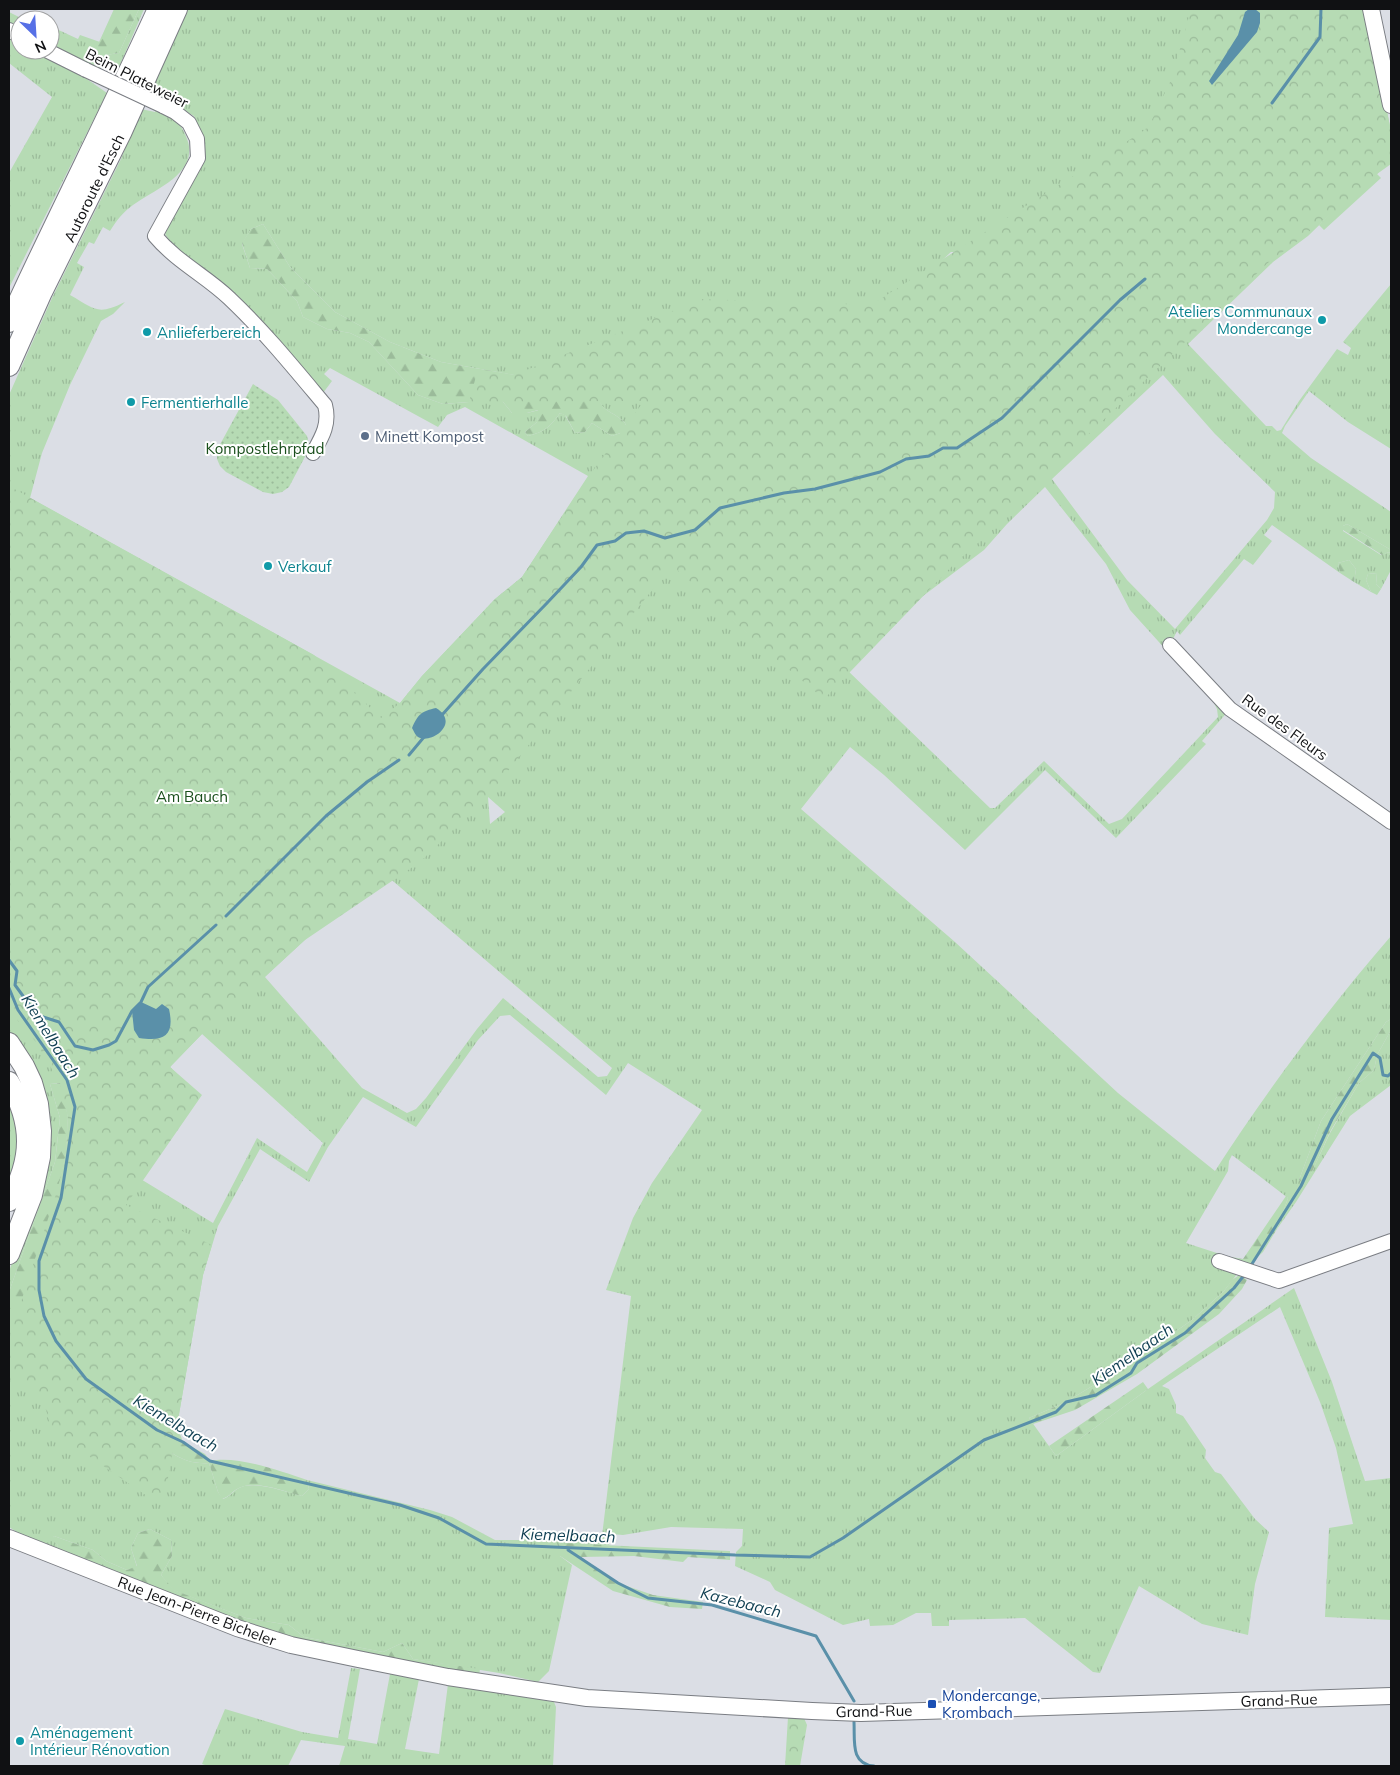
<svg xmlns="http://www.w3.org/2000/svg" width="1400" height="1775" viewBox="0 0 1400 1775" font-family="Mulish,sans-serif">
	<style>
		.grass { fill: url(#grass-tufts); fill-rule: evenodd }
		.forest { fill: url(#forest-firs) }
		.park { fill: url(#park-crowns) }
		.garden { fill: url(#garden-dots) }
		.water { fill: #5a90a9 }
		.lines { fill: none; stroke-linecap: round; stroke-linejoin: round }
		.stream { stroke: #5a90a9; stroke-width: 3 }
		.minor-casing { stroke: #7a7d83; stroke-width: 16 }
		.major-casing { stroke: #7a7d83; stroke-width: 18 }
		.highway-casing { stroke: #7a7d83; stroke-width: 22 }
		.minor { stroke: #fff; stroke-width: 14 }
		.major { stroke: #fff; stroke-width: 16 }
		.highway { stroke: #fff; stroke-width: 20 }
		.minor-bridge-casing { stroke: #7a7d83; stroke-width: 16; stroke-linecap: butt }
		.minor-bridge { stroke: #fff; stroke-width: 14 }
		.culture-dot { fill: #0f9aa8; stroke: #fff; stroke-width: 2 }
		.service-dot { fill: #5c6f8a; stroke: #fff; stroke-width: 2 }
		.transit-dot { fill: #1a4fb4; stroke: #fff; stroke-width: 2 }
		.labels { text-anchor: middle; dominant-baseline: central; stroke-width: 4; stroke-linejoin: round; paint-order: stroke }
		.street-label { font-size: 15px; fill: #101113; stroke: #fff }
		.culture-label { font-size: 15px; fill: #0d838f; stroke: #fff; text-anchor: start }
		.service-label { font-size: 15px; fill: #4e5e75; stroke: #fff; text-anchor: start }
		.park-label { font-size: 15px; fill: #194e1b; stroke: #fff }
		.transit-label { font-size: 15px; fill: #164399; stroke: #fff; text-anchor: start }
		.water-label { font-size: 16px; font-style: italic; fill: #0e3e51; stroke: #fff }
	</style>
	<defs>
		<pattern id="grass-tufts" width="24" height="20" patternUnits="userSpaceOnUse" patternTransform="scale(1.25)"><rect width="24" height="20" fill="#b6dbb4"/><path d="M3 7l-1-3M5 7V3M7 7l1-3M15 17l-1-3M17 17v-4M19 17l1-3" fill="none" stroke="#9bbb9a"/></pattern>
		<pattern id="forest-firs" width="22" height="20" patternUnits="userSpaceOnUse" patternTransform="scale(1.25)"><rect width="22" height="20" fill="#b6dbb4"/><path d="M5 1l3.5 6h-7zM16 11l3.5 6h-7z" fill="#9bbb9a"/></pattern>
		<pattern id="park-crowns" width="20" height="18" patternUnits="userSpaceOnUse" patternTransform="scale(1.25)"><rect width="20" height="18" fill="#b6dbb4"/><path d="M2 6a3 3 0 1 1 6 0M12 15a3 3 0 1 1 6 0" fill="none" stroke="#9bbb9a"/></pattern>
		<pattern id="garden-dots" width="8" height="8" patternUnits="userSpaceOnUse" patternTransform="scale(1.25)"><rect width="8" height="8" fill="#b6dbb4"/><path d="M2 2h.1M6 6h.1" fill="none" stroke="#9bbb9a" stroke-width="1.8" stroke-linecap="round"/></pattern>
	</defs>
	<rect width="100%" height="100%" fill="#dbdee5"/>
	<path class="grass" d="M139 9H144L117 72 94 66 99 56 119 53Z
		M188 9H1257L1271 26 1187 132 1067 197 1061 229 1002 265 989 252H951L885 313 819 330 772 354 758 387 735 396 713 387 692 388 660 398 658 404 663 417 698 424 689 440 685 477 699 485 682 498 664 507 665 522 679 528 695 530 669 558 673 565 763 647C802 639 840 629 876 611 895 601 914 587 931 574L883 528 860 498 843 492 770 498 806 488 839 449 928 391 982 384 1013 361 1040 337 1031 323 1047 301 1073 295 1106 276 1133 254 1161 224 1168 212 1202 183V171L1230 135 1247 129 1251 109 1304 61 1317 35 1314 17 1310 9H1337L1348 49 1322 77 1310 96 1243 165 1198 224 1175 272 1186 281 1218 261 1228 250 1238 248 1273 214 1284 210 1293 211 1300 232 1307 228 1317 215 1346 188 1374 155 1377 130 1360 23 1356 9H1366L1391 131V138H1388L1380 171 1377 174 1374 172 1308 236 1273 262 1188 344 1266 426H1272L1277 431 1281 430 1299 401 1337 349 1348 355 1351 348 1343 342 1391 284V449L1348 422 1309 391 1285 426 1282 433 1311 458 1391 512V550L1347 524 1343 526V531L1381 555 1389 552 1391 554V570L1381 589 1376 584 1377 573 1368 574 1366 580 1371 592 1354 582 1356 569 1349 560 1338 563 1340 573 1272 525 1264 535 1272 541 1253 565 1244 559 1180 635 1177 631 1170 645 1230 709 1202 741 1206 744 1116 838 1045 770 965 850 884 775 850 747 801 809 955 942 1118 1093 1215 1171C1268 1089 1327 1010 1391 936V1019L1386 1022 1321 1121 1299 1180 1306 1184 1330 1133 1359 1083 1374 1070 1377 1055 1391 1030V1085L1350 1116 1296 1202 1277 1229 1288 1198 1232 1155 1229 1161 1228 1171 1186 1243 1223 1255 1219 1261 1241 1269 1224 1291 1192 1320 1130 1363 1066 1402 1029 1418 1056 1456 1148 1389 1294 1288 1332 1382 1365 1481 1391 1478V1620L1325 1617 1329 1528 1353 1524 1336 1448 1320 1402 1280 1307 1162 1386 1169 1389 1176 1405V1413L1183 1416 1206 1450 1205 1458 1215 1472 1221 1474 1255 1519 1269 1532 1255 1584 1248 1635 1202 1624 1139 1586 1100 1673 1093 1672 1025 1618 949 1620V1626H932L931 1613H916L893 1625 870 1626 869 1619 843 1625 775 1590 770 1582 735 1566 736 1552 742 1546 743 1529 671 1527 623 1535 611 1534 609 1545 560 1544V1556L572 1565 549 1671 538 1682 499 1673 413 1659 402 1643 383 1652 304 1637 289 1625 246 1618 173 1590 161 1575 172 1556 171 1540 150 1529 138 1533 131 1548 137 1567 127 1570 106 1561 93 1550 54 1536 53 1539 58 1545 56 1551 29 1540 9 1527V1371L11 1358C3 1345 14 1325 18 1311L28 1347 44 1364 57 1359 68 1364 80 1375 88 1372 65 1335 50 1291 59 1238 48 1236 43 1231 58 1188 66 1153 68 1117 60 1083 50 1084 60 1118 55 1162 9 1292V1271L46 1174 51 1141 47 1111 38 1081 19 1047 9 1034V395L52 298 121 159 141 109 155 112 156 110 164 115 166 113C176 119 183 127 187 139 200 173 155 189 133 205 123 212 117 220 110 231L103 227 94 244 89 242 77 263 84 267 70 295C95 309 97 316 125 302L113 314 101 321 70 385 42 453 30 498 400 703 422 676 495 599 522 577 588 476 465 407 447 415 438 427 330 368 324 374 332 381 323 393 268 331 231 292 178 253 165 234 169 224 201 168 205 149 202 135 194 116 163 98 151 86ZM263 224 290 267 335 312 390 342 441 362 514 375 597 393C600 411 610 410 622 420 625 422 627 427 629 430L612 436 592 423 585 432 575 433 565 415 560 413C550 427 544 432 528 436L525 432 537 422 539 410 527 413H512L499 397 478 393 469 402 443 404 418 395 369 342 350 333 327 329 303 317 297 301 267 269 250 268 242 244 251 229ZM1163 375 1215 434 1275 492 1274 508 1267 520 1175 629 1127 580 1052 479ZM1006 421 1015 427 1028 446 1020 454 1037 476 980 533 978 527 943 489 941 474ZM1045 487 1106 564 1130 610 1214 703 1217 709 1218 717 1122 819 1109 824 1044 761 995 808H990L845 668 843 670 824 643 879 620 923 596 984 550 1007 524ZM488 797 505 812 490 824ZM380 870 612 1068 607 1076 598 1077 503 998 477 1029 426 1098 416 1109 407 1113 362 1088 265 977ZM147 988 161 999 162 1004 169 1009C175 1036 164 1042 139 1038L134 1030 132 1011 116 1041 109 1045 106 1037 114 1014 137 989ZM510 1015 606 1095 628 1063 702 1110 652 1183 633 1218 606 1290 631 1296 602 1536 526 1530 524 1540H495L452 1517 430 1510 307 1480 309 1489 302 1496C286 1492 254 1480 239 1488 233 1491 231 1496 223 1499L218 1492 209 1463C183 1465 169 1451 149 1437L150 1423 164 1419 177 1426 203 1275 218 1226 260 1149 309 1182 328 1147 363 1097 416 1127 478 1040 500 1016ZM202 1034 323 1143 307 1172 257 1138 213 1223 139 1178C163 1148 173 1117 184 1081L170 1067Z
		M9 12 21 18 23 15 35 20H20V29L9 23Z
		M50 26 78 39 80 35 100 42 95 52 86 58 89 63V65L50 46Z
		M9 37 20 44V50H32L84 74V77L107 93 9 288V173L52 97 9 63Z
		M9 1093 22 1142 9 1188Z
		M351 1668 360 1669 348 1739 377 1744 390 1674 419 1679 405 1749 439 1754 448 1684 554 1702 556 1707 553 1766H339L345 1746 301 1740 288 1766H208L202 1764 225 1709 302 1732 338 1738Z"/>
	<path class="forest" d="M114 9H139L119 53 99 56 94 66 89 63 86 59 88 53 95 51Z
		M263 224 290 267 335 312 390 342 441 362 514 375 598 393C600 411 610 410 622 420 625 422 627 427 629 430L612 436 592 423 585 432 575 433 566 416 560 413C550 427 544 432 528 436L525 432 537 422 538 410 527 413H512L499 397 478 393 469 402 443 404 418 395 369 342 350 333 327 329 303 317 297 301 267 269 250 268 242 243 251 229Z
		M1347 524 1391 550V554L1389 552 1382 555 1343 530V526Z
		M1349 560 1356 569 1354 582 1340 573 1338 563Z
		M1377 573 1376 584 1381 589 1377 595 1371 592 1366 580 1368 574Z
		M1391 1019V1030L1377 1055 1374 1070 1359 1083 1330 1132 1306 1185 1299 1180 1321 1121 1386 1022Z
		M61 1083 68 1117 66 1153 48 1236 9 1339V1292L55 1162 60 1118 50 1084Z
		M1286 1196 1288 1198 1277 1229 1263 1252 1247 1267 1230 1259 1231 1257 1243 1259Z
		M1239 1275 1247 1280 1242 1289 1219 1314 1137 1374 1075 1410 1033 1424 1029 1418 1066 1402 1130 1363 1192 1320 1224 1291 1232 1280Z
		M1143 1382 1148 1389 1056 1456 1049 1446Z
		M177 1426 183 1442 205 1454 210 1461C237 1455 280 1471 307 1480L309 1489 302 1496C285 1492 255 1479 239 1488 232 1491 231 1496 222 1499L218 1492 209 1463C183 1465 169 1451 149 1437Z
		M150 1529 171 1540 172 1556 161 1575 174 1590 246 1618 289 1625 304 1637 383 1652 402 1643 413 1659 480 1669 479 1676 293 1641 56 1551 58 1545 52 1539 54 1536 93 1550 106 1561 127 1570 137 1566 131 1548 138 1533Z
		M560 1543 730 1551V1560L688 1557 683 1562 634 1556 581 1557 618 1583 653 1595 703 1602 702 1609 670 1607 613 1591 560 1556Z"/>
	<path class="park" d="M1191 9H1366L1391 131V164L1377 174 1381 178 1324 230 1319 225 1330 214 1294 244 1271 260 1009 510 978 543 955 563 824 699 762 647 672 565 488 796 420 862 305 940 202 1034 170 1067 202 1095 126 1205 212 1245 203 1275 163 1507 51 1430C44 1395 40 1395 9 1380V1339L58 1188 66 1153 68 1117 60 1083 36 1042 9 1010V486L314 655 381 718 400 703 422 676 495 599 522 577 589 476 644 401 469 402 478 369 514 375 702 299 871 305 1148 128 1172 78Z
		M788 1717 804 1718 807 1725 800 1766H785Z"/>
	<path class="garden" d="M253 384 278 400 307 436 309 444 308 451 289 487 282 492 273 494 263 492 226 472 220 466 217 459V450Z"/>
	<path class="water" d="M1249 9H1255L1260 13V23L1257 32 1212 85 1209 81 1238 35 1245 12Z
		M436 708C461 723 431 745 418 737 415 735 414 731 412 728 418 714 422 711 436 708Z
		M141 1002 156 1009 162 1004 169 1009C175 1036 164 1042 139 1038L134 1030 132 1011Z"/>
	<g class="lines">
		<path class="stream" d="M1272 103 1320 37 1321 9
			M442 715 483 669 547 603 581 567 597 545 615 541 626 533 644 531 665 538 695 530 720 508 784 493 815 489 880 472 906 459 929 456 943 448H957L1002 418 1120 300 1145 279
			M409 755 424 737
			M226 916 326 816 367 782 399 760
			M9 960 17 971 15 985 37 1015 59 1022 75 1046 93 1050 109 1045 116 1041 132 1011 141 1002 148 987 216 925
			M9 988 18 1010 67 1080 75 1107 61 1198 39 1261V1290L44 1316 56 1341 86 1379 157 1430 183 1442 210 1461 400 1505 439 1518 486 1544 735 1555
			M1250 1267 1301 1186 1332 1119 1373 1053 1380 1058 1383 1075 1388 1076 1391 1073
			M568 1550 618 1583 648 1598 712 1605 816 1636 854 1701
			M735 1555 810 1557 843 1538 984 1440 1056 1412 1066 1402 1096 1395 1131 1373 1137 1363 1185 1333 1234 1288 1245 1274
			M854 1722C855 1741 850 1764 874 1766"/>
		<defs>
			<path id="minor" d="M9 30 20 36
				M46 50 86 70
				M163 106 175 112 189 123 197 139 198 158 155 236C177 262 206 276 229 298 264 331 294 368 325 405 330 424 322 437 313 453
				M1170 645 1230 709 1391 822
				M1219 1261 1279 1281 1391 1241"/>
			<path id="major" d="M1371 9 1391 105
				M9 1538 237 1628 291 1645 358 1659 448 1677 587 1698 812 1711 861 1713 1391 1696"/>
			<path id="highway" d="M9 322C57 217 110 114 158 9
				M9 366 42 292 122 131 177 9
				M9 1043 24 1066 32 1083 38 1104 41 1131 40 1157 32 1195 9 1254
				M9 1082C33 1123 33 1159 9 1201"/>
		</defs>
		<use href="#minor" class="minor-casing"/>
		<use href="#major" class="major-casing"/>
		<use href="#highway" class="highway-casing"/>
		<use href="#minor" class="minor"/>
		<use href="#major" class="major"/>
		<use href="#highway" class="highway"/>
		<defs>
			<path id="minor-bridge" d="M86 70 163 106"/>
		</defs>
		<use href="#minor-bridge" class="minor-bridge-casing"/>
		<use href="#minor-bridge" class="minor-bridge"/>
	</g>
	<g class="culture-dot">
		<circle cx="1322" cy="320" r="5"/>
		<circle cx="147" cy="332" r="5"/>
		<circle cx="131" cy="402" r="5"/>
		<circle cx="268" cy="566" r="5"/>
		<circle cx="20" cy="1741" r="5"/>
	</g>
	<circle class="service-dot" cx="365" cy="436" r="5"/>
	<rect class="transit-dot" x="927" y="1699" width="10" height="10" rx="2.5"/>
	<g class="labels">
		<g class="street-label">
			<text transform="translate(137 78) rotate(27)">Beim Plateweier</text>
			<text transform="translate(94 188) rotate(-64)">Autoroute d'Esch</text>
			<text transform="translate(1285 727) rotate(36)">Rue des Fleurs</text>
			<text transform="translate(197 1611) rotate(21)">Rue Jean-Pierre Bicheler</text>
			<text transform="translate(1279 1700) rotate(-2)">Grand-Rue</text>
			<text transform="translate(874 1711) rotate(-1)">Grand-Rue</text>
		</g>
		<g class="culture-label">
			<text x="1312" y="311" text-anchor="end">Ateliers Communaux<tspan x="1312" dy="17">Mondercange</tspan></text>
			<text x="157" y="332">Anlieferbereich</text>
			<text x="141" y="402">Fermentierhalle</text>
			<text x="278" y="566">Verkauf</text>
			<text x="30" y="1732">Aménagement<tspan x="30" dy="17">Intérieur Rénovation</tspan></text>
		</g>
		<g class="service-label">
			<text x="375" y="436">Minett Kompost</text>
		</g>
		<g class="park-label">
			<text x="265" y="448">Kompostlehrpfad</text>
			<text x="192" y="796">Am Bauch</text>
		</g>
		<g class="transit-label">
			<text x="942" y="1695">Mondercange,<tspan x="942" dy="17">Krombach</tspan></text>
		</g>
		<g class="water-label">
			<text transform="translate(51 1036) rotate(58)">Kiemelbaach</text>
			<text transform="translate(1132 1354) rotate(-35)">Kiemelbaach</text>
			<text transform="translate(176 1423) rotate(31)">Kiemelbaach</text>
			<text transform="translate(568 1535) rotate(2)">Kiemelbaach</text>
			<text transform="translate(741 1602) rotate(14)">Kazebaach</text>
		</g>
	</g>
	<rect width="1400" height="1775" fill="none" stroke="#101113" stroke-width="20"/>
	<g transform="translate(35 35) rotate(155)"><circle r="24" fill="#ffffff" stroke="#9fa0a1"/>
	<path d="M0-4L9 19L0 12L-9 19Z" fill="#5770e6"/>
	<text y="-8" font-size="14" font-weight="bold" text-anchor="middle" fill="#101113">N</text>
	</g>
</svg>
